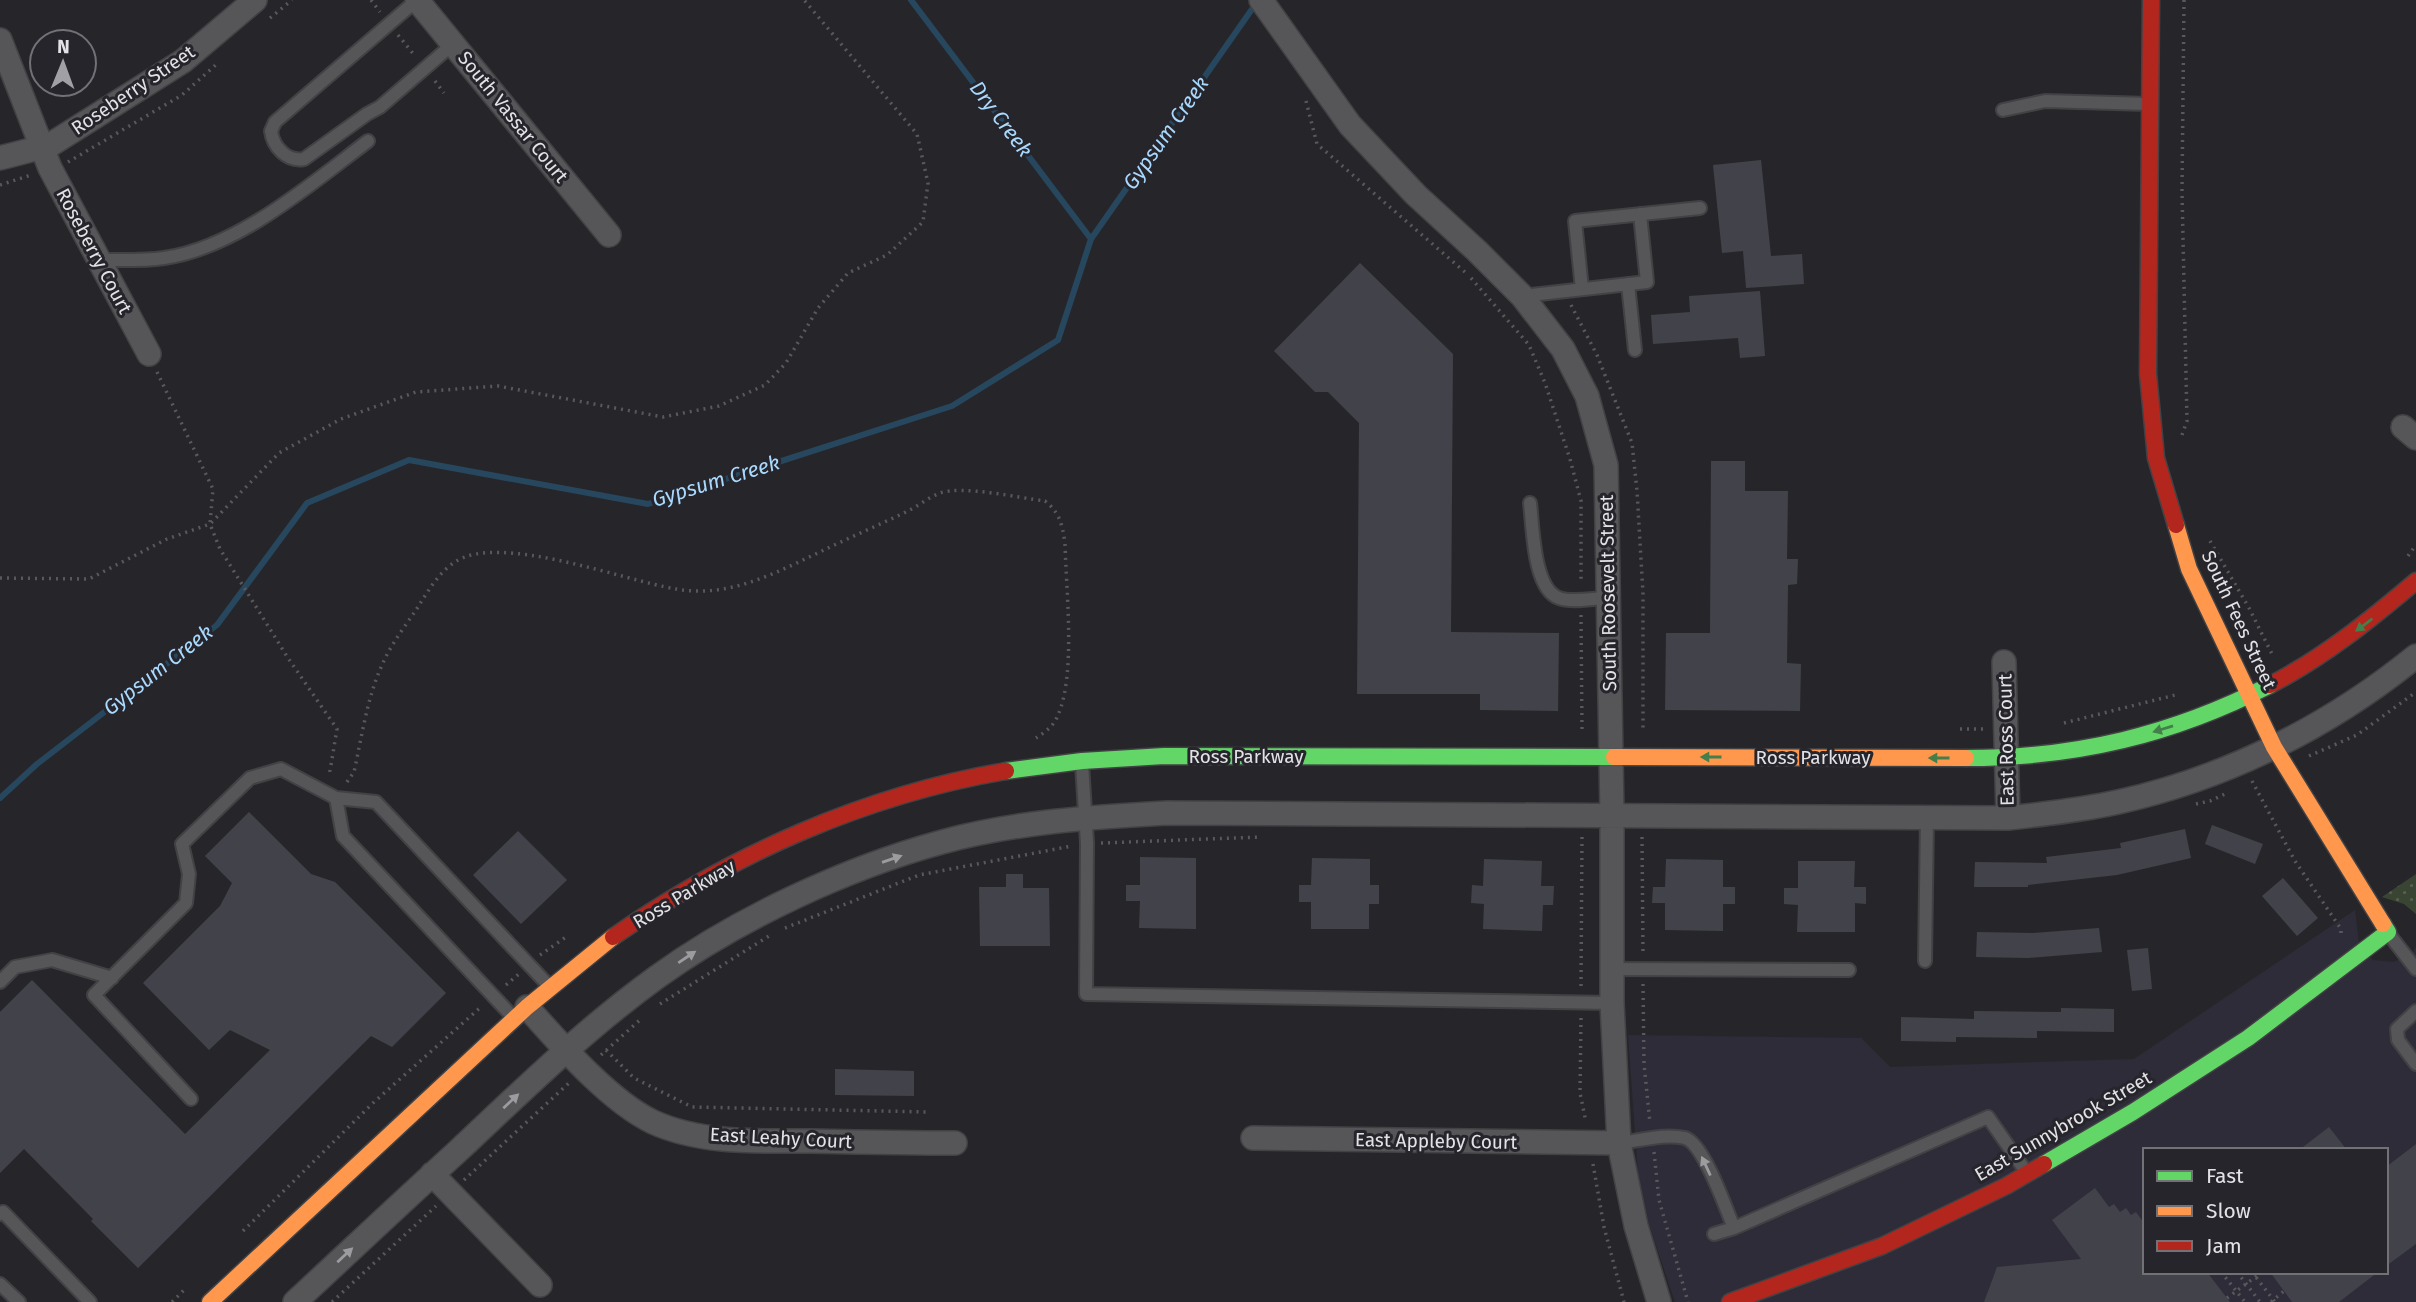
<svg xmlns="http://www.w3.org/2000/svg" width="2416" height="1302" viewBox="0 0 2416 1302" font-family="'Fira Sans',sans-serif">
	<style>
		.built { fill: #2d2c38; fill-rule: evenodd }
		.park { fill: url(#park-dots) }
		.lines { fill: none; stroke-linecap: round; stroke-linejoin: round }
		.stream { stroke: #27475e; stroke-width: 6 }
		.building { fill: #42424a }
		.lane-casing { stroke: #424245; stroke-width: 16 }
		.street-casing { stroke: #424245; stroke-width: 26 }
		.fast-casing { stroke: #424245; stroke-width: 19 }
		.slow-casing { stroke: #424245; stroke-width: 19 }
		.jam-casing { stroke: #424245; stroke-width: 19 }
		.path { stroke: #59585b; stroke-width: 3.5; stroke-dasharray: 2 5; stroke-linecap: butt }
		.lane { stroke: #565658; stroke-width: 12 }
		.street { stroke: #565658; stroke-width: 23 }
		.fast { stroke: #63d668; stroke-width: 16 }
		.slow { stroke: #ff974d; stroke-width: 16 }
		.jam { stroke: #b3261e; stroke-width: 16 }
		.oneway { fill: #447e4a }
		.oneway2 { fill: #9c9ca0 }
		.labels { text-anchor: middle; dominant-baseline: central; stroke-width: 6; stroke-linejoin: round; paint-order: stroke }
		.street-label { font-size: 19px; fill: #e3e3e7; stroke: #25252b }
		.water-label { font-size: 21px; font-style: italic; fill: #aad9fe; stroke: #25252b }
	</style>
	<defs>
		<pattern id="park-dots" width="8" height="8" patternUnits="userSpaceOnUse" patternTransform="scale(1.75)"><rect width="8" height="8" fill="#394532"/><path d="M2 2h.1M6 6h.1" fill="none" stroke="#566050" stroke-width="1.8" stroke-linecap="round"/></pattern>
	</defs>
	<rect width="100%" height="100%" fill="#26262a"/>
	<path class="built" d="M2355 910 2359 943 2373 960 2394 962 2413 952 2416 947V1302H1675L1649 1224 1638 1174 1628 1035 1861 1038 1890 1067 2134 1059ZM2145 1150H2386V1272H2145Z"/>
	<path class="park" d="M2416 874V914L2404 904 2382 897Z"/>
	<g class="lines">
		<path class="stream" d="M911 0 1091 239
			M0 798 37 764 217 625 307 503 409 460 648 504 952 406 1058 340 1091 239 1257 2"/>
	</g>
	<path class="building" d="M1761 160 1771 256 1802 254 1804 284 1746 288 1743 251 1722 253 1713 165Z
		M1360 263 1453 354 1451 632 1559 633 1558 711 1480 710V694H1357L1359 423 1328 392H1315L1274 351Z
		M1760 291 1765 356 1740 358 1738 338 1653 344 1651 315 1690 312 1689 296Z
		M1711 461H1745V491H1788L1787 559H1798L1797 584 1788 585 1787 663 1801 664 1800 711 1665 710 1666 633H1710Z
		M249 812 311 874 335 882 446 993 392 1047 371 1036 138 1268 91 1221 93 1219 24 1149 0 1173V1012L32 980 185 1134 270 1050 230 1030 209 1050 143 983 220 906 232 883 205 856Z
		M2212 825 2263 844 2255 864 2205 844Z
		M2185 829 2191 858 2117 875 2028 885V887H1974L1975 862 2047 863 2046 857 2121 848 2120 843Z
		M518 831 567 880 521 924 473 875Z
		M1140 857 1196 858V929L1139 928 1140 901H1126V885H1140Z
		M1312 858 1370 859V885H1379V904H1369V929H1311V902H1299V885H1311Z
		M1484 859 1542 861 1541 886H1554L1553 905H1543L1542 931 1483 929 1484 904 1471 903 1472 885 1483 886Z
		M1666 859 1723 860V887H1735V904H1723V931L1665 930V903H1652L1653 887H1665Z
		M1798 861H1855L1854 887H1866V904L1855 903V932H1797L1798 905 1784 904V888H1798Z
		M1006 874H1023V888H1049L1050 946H980L979 887H1006Z
		M2283 878 2318 918 2297 936 2262 896Z
		M2099 928 2102 952 2028 958 1976 957 1977 932 2033 933Z
		M2148 948 2152 989 2132 991 2127 950Z
		M2061 1008 2114 1009V1032L2037 1031V1038L1956 1037V1042L1901 1041V1017L1974 1019V1011L2061 1012Z
		M835 1069 914 1071V1096L835 1095Z
		M2329 1127 2347 1150H2299Z
		M2416 1144V1244L2386 1266V1167Z
		M2095 1188 2109 1207 2114 1204 2120 1212 2126 1208 2131 1215 2136 1212 2145 1224V1272H2207L2230 1302H1984L1997 1267 2081 1259 2052 1220Z
		M2270 1272H2378L2339 1302H2292Z"/>
	<g class="lines">
		<defs>
			<path id="lane" d="M417 0 275 122 271 131C273 147 287 162 304 159L367 114 380 107 453 44
				M2003 110 2045 101 2149 104
				M99 260C121 260 143 261 164 258 237 248 311 184 368 141
				M1628 284 1635 350
				M1582 289 1575 221 1700 208
				M1522 296 1647 282 1640 214
				M1530 503C1533 527 1533 589 1559 598 1572 603 1594 598 1608 598
				M1082 764 1087 843 1086 994 1612 1003
				M336 798 343 836 513 1017
				M2388 933 2416 969
				M1925 961 1927 817
				M1612 969 1849 970
				M0 982 15 967 52 960 112 978
				M2416 1011 2397 1029 2398 1040 2416 1064
				M191 1099 94 995 186 903 189 874 182 844 250 778 281 769 336 798 376 802 550 987
				M1619 1143C1639 1141 1665 1133 1685 1138 1704 1144 1726 1209 1734 1228
				M0 1214 3 1212 90 1302
				M1714 1234 1734 1228 1988 1117 2027 1173
				M0 1284 19 1302"/>
			<path id="street" d="M417 0 609 235
				M1261 0 1350 125 1416 195 1477 251 1522 296 1563 349 1587 396 1606 465 1612 815V1003L1619 1143 1636 1226 1659 1302
				M0 40 50 168 149 354
				M0 158 50 145 183 61 255 0
				M2403 427 2416 438
				M2004 662 2008 818
				M527 1007C560 1044 609 1101 653 1122 701 1144 759 1141 811 1141 859 1142 907 1143 955 1143
				M1253 1138 1619 1143
				M432 1174 540 1285
				M295 1302C349 1252 403 1201 458 1151 522 1091 585 1029 657 977 737 919 846 868 942 842 1015 822 1091 817 1167 813L2008 818C2045 814 2082 810 2118 802 2227 778 2330 726 2416 656"/>
			<path id="fast" d="M1966 758C2076 758 2172 735 2270 685
				M1006 771 1082 761 1164 756 1614 757
				M2044 1164 2133 1112 2248 1038 2388 932 2383 924"/>
			<path id="slow" d="M2176 525 2189 569 2274 747 2383 924
				M1614 757 1966 758
				M210 1302 527 1007 613 937"/>
			<path id="jam" d="M2151 0 2148 374 2156 458 2176 525
				M2270 685C2324 657 2370 620 2416 581
				M613 937C730 855 865 795 1006 771
				M1730 1302 1882 1246 2006 1186 2044 1164"/>
		</defs>
		<use href="#lane" class="lane-casing"/>
		<use href="#street" class="street-casing"/>
		<use href="#fast" class="fast-casing"/>
		<use href="#slow" class="slow-casing"/>
		<use href="#jam" class="jam-casing"/>
		<path class="path" d="M371 0 380 12
			M270 18 292 0
			M398 35 415 56
			M435 81 444 93
			M1306 101 1317 144 1466 273
			M68 162 182 95 219 62
			M0 185 31 175
			M1471 278 1529 345 1545 383 1570 459 1581 501V583
			M1571 305 1597 355 1632 443 1637 491 1643 593V732
			M157 372 213 489 210 524 220 549 288 658 337 729 330 771 331 776
			M2182 435 2187 421 2182 191 2184 0
			M2210 541 2249 608 2272 654
			M2408 556 2416 545
			M0 578 89 579 167 539 210 524 279 453 341 419 416 392 498 386 663 417 719 406 765 385 786 363 818 308 848 273 887 255 923 222 928 183 917 134 804 0
			M1581 615 1582 730
			M2064 723 2179 694
			M1960 729H1983
			M2309 756 2357 735 2416 692
			M2252 781 2295 861 2341 929V933
			M347 782 354 772C362 736 367 698 382 665 391 644 406 625 418 607 428 591 439 572 455 562 498 532 626 581 676 589 730 599 779 571 826 549 853 536 881 524 908 511 918 506 929 497 940 493 962 485 1020 498 1045 501 1060 513 1062 524 1065 543 1066 590 1076 674 1058 715 1054 726 1045 732 1036 738
			M2196 804 2210 801 2225 794
			M1642 837 1643 952
			M1101 843 1261 837
			M785 928 919 875 1072 846
			M540 955 566 937
			M1643 984 1644 1064 1650 1123
			M506 985 519 974
			M1581 986 1582 836
			M660 1004 769 936
			M1581 1018 1580 1093 1586 1122
			M606 1050 634 1078 692 1107 928 1112
			M601 1055 642 1018
			M1654 1152 1659 1200 1688 1302
			M1593 1164 1604 1227 1624 1302
			M464 1180 569 1083
			M243 1231 373 1103 482 1006
			M2221 1272 2245 1302
			M2237 1272 2260 1302
			M2252 1272 2275 1302
			M2227 1298 2262 1272
			M172 1302 186 1288
			M332 1302 436 1206
			M2271 1302 2284 1291"/>
		<use href="#lane" class="lane"/>
		<use href="#street" class="street"/>
		<use href="#fast" class="fast"/>
		<use href="#slow" class="slow"/>
		<use href="#jam" class="jam"/>
	</g>
	<defs><path id="oneway-solid" d="M-6-.8H1V-3.2L6.5 0L1 3.2V.8H-6Z" transform="scale(1.75)"/></defs>
	<g class="oneway">
		<use href="#oneway-solid" transform="translate(2364 625) rotate(143)"/>
		<use href="#oneway-solid" transform="translate(2163 729) rotate(163)"/>
		<use href="#oneway-solid" transform="translate(1711 757) rotate(-180)"/>
		<use href="#oneway-solid" transform="translate(1939 758) rotate(-180)"/>
	</g>
	<g class="oneway2">
		<use href="#oneway-solid" transform="translate(892 859) rotate(-19)"/>
		<use href="#oneway-solid" transform="translate(687 957) rotate(-34)"/>
		<use href="#oneway-solid" transform="translate(511 1101) rotate(-43)"/>
		<use href="#oneway-solid" transform="translate(1706 1166) rotate(-115)"/>
		<use href="#oneway-solid" transform="translate(345 1255) rotate(-43)"/>
	</g>
	<g class="labels">
		<g class="street-label">
			<text transform="translate(133 90) rotate(-34)">Roseberry Street</text>
			<text transform="translate(513 117) rotate(51)">South Vassar Court</text>
			<text transform="translate(94 251) rotate(62)">Roseberry Court</text>
			<text transform="translate(1608 593) rotate(-91)">South Roosevelt Street</text>
			<text transform="translate(2239 620) rotate(65)">South Fees Street</text>
			<text transform="translate(2006 740) rotate(-91)">East Ross Court</text>
			<text x="1246" y="756">Ross Parkway</text>
			<text x="1813" y="757">Ross Parkway</text>
			<text transform="translate(684 894) rotate(-31)">Ross Parkway</text>
			<text transform="translate(2063 1126) rotate(-30)">East Sunnybrook Street</text>
			<text transform="translate(781 1138) rotate(3)">East Leahy Court</text>
			<text transform="translate(1436 1141) rotate(1)">East Appleby Court</text>
		</g>
		<g class="water-label">
			<text transform="translate(1001 119) rotate(53)">Dry Creek</text>
			<text transform="translate(1166 133) rotate(-55)">Gypsum Creek</text>
			<text transform="translate(716 481) rotate(-17)">Gypsum Creek</text>
			<text transform="translate(158 670) rotate(-38)">Gypsum Creek</text>
		</g>
	</g>
	<rect x="2143" y="1148" width="245" height="126" fill="#25252b" stroke="#717176" stroke-width="2"/>
	<rect x="2157" y="1171" width="35" height="10" fill="#63d668" stroke="#717176" stroke-width="2"/>
	<text x="2206" y="1183" font-size="21" fill="#e3e3e7">Fast</text>
	<rect x="2157" y="1206" width="35" height="10" fill="#ff974d" stroke="#717176" stroke-width="2"/>
	<text x="2206" y="1218" font-size="21" fill="#e3e3e7">Slow</text>
	<rect x="2157" y="1241" width="35" height="10" fill="#b3261e" stroke="#717176" stroke-width="2"/>
	<text x="2206" y="1253" font-size="21" fill="#e3e3e7">Jam</text>
	<g transform="translate(63 63) rotate(1)"><circle r="33" fill="#25252b" stroke="#717176" stroke-width="2"/>
	<path d="M0-5L12 26L0 18L-12 26Z" fill="#a1a1a5"/>
	<text y="-10" font-size="19" font-weight="bold" text-anchor="middle" fill="#e3e3e7">N</text>
	</g>
</svg>
